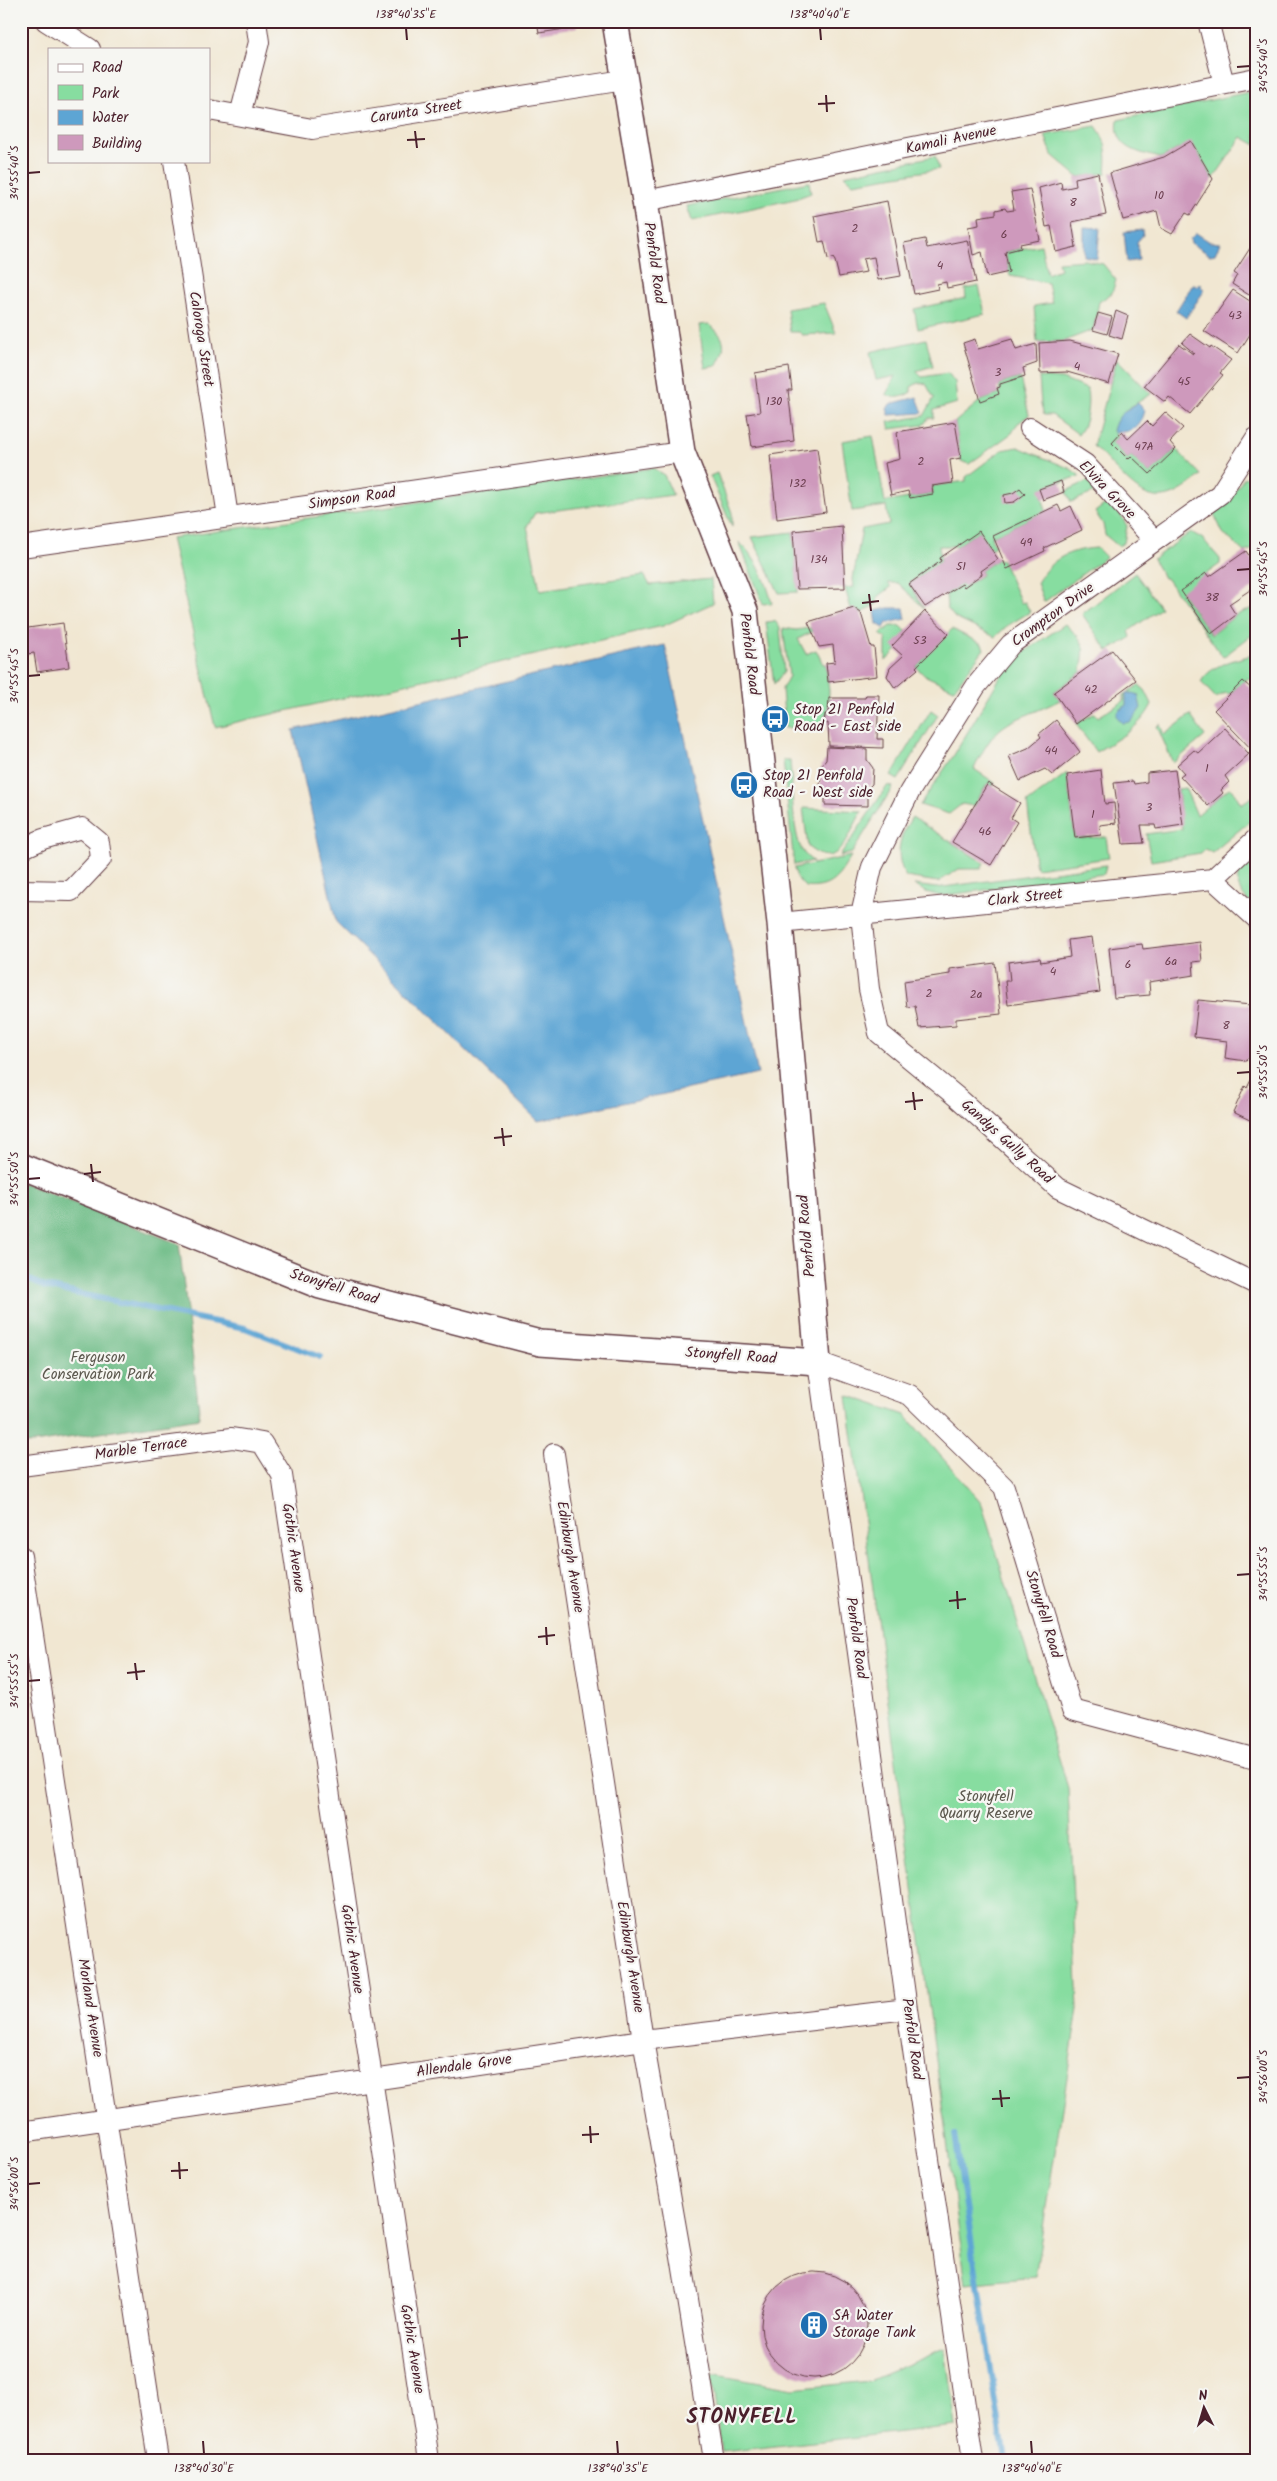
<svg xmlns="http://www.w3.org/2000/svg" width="1277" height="2481" viewBox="0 0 1277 2481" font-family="Kalam,sans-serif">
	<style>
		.green { fill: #87dda0; stroke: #687e66 }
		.forest { fill: #6dbc86; stroke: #5c6e58 }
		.water { fill: #5da5d4; stroke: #546280 }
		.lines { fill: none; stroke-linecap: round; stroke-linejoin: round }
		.stream { stroke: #5da5d4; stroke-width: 6 }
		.building { fill: #ce99bc }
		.minor-casing { stroke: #633d44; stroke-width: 22 }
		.tertiary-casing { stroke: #633d44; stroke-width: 28 }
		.minor { stroke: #fff; stroke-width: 20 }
		.tertiary { stroke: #fff; stroke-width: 25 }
		.ticks { fill: none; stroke: #4a1f2b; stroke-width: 2 }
		.labels { text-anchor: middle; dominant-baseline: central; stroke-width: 4.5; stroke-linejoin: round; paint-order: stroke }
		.number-label { font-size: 12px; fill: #6b3e4f }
		.street-label { font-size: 15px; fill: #4a1f2b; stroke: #f6f6f2 }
		.poi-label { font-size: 15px; fill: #4a1f2b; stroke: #f6f6f2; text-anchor: start }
		.park-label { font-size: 15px; fill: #5c584e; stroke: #f6f6f2 }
		.district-label { font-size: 20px; font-weight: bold; letter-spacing: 1px; fill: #4a1f2b; stroke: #f6f6f2 }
		.neatline { fill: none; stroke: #4a1f2b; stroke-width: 2 }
		.ticks-label { font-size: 12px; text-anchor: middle; fill: #4a1f2b }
	</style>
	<rect width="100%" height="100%" fill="#f6f6f2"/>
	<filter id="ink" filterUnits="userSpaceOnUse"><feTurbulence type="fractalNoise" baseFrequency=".02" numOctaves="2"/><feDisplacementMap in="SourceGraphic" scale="10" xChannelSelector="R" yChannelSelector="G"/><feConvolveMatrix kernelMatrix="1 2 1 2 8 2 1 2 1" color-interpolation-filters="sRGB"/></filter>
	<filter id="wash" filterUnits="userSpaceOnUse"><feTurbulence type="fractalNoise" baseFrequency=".0096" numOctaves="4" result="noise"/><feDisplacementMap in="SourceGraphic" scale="20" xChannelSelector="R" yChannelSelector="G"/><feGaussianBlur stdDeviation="1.12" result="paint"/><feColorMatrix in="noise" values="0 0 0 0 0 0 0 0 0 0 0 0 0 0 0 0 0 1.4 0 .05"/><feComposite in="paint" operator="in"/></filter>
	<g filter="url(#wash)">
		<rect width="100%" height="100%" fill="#f1e7d2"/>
		<path class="green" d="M1249 92 1256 97V145L1242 137 1213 179 1191 142 1161 158C1139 153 1113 148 1118 120Z
			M1096 126C1107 141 1108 154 1106 173L1078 177 1052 155 1045 135Z
			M935 156 939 169 853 183 844 175Z
			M809 182 811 193 795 199 692 221 687 206Z
			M1041 245 1047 274 1060 269 1058 262 1085 260 1103 264 1116 280 1112 293 1099 302 1093 330 1064 341 1037 342 1034 306 1052 303 1048 283 1010 276 1005 252Z
			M979 286 985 314 918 329 914 309 966 298 965 289Z
			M824 303 836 333 802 335 799 332H790L787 309Z
			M709 324C727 339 727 346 716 366L705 368 699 325Z
			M926 339 933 366 916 371 922 377 948 373 955 382 957 403 934 410V418H929L923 425 890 429 888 422 924 416 934 398 926 384 918 383 911 387V392C904 397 894 400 886 394L896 376 876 380 870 352Z
			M1117 359 1151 394 1124 411 1113 431 1117 437 1112 443 1127 459 1131 456 1150 474 1176 449 1201 475C1150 523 1133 484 1093 446Z
			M1039 377 1062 379 1087 389C1089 401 1088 426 1078 434L1052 415H1044L1041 405Z
			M1020 378 1029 415 1017 424 1012 433 969 464 961 461 955 422 980 401 999 394 1000 384Z
			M873 436 885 502 933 494 932 486 966 481V477L1002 450 1018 447 1071 469 1080 476 1040 489 1046 511 991 537 995 546 991 549 979 531 957 546H939L941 561 909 584 924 608 898 583H888L891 587 878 597 877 604 861 613 851 609 845 588 854 587 853 579 862 529 889 524 886 506 852 511 842 441Z
			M653 468 664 475 673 495 535 513 527 526 540 590 644 575 650 585 711 579 713 603 663 626 215 727 171 538Z
			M717 473 732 513V527L710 476Z
			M1245 477 1256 485V548L1244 552 1223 533 1214 514 1225 504Z
			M1088 481 1098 491 1071 502 1066 491Z
			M1108 502 1120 514 1127 526 1124 543 1118 546 1105 535 1103 524 1095 512Z
			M793 532 798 592 779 593 752 537Z
			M1191 532 1203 539 1220 559V564L1181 592 1211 635 1236 615 1256 607V632L1223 657 1166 578H1164L1153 559Z
			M739 542C757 558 766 580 772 603L763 604Z
			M1097 548 1106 557 1044 602 1037 583C1051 558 1069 550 1097 548Z
			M998 559 1002 560 1021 603 1025 602 1030 612 1007 626 995 637 955 618 947 608 946 594 962 584 964 587 982 575 981 571Z
			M1135 573 1161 608 1129 631 1131 637 1129 639 1108 651 1082 614Z
			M775 621 780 628 784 672 774 684 766 622Z
			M1065 624C1087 644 1085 644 1081 672L1054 692 1060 700C1014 724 998 715 974 769L995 783 993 786 988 783 973 806 962 804 949 814 920 805 954 755 1002 674 1020 655Z
			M891 626H901L906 631 897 650 886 661V638L880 634Z
			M783 628 796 630 810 628 812 632 798 639 806 654 816 650 823 664H826L829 691 828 714H825L824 724 812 728H785L782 689 789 676Z
			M952 629 982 644 984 649 954 689 924 675 916 667Z
			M1252 655 1256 659V685L1248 678 1229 694 1226 693 1216 698 1201 682C1210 665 1234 660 1252 655Z
			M1139 685 1145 690 1152 704C1141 728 1117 739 1096 752L1076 724 1095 713 1098 717 1124 701V695Z
			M931 710 938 715 898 780 891 776Z
			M1190 715 1205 736 1173 763 1157 726 1160 724 1164 735Z
			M783 760H790C792 781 792 833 802 850 805 855 808 858 813 861L794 865Z
			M1067 773 1075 838 1106 837 1109 858 1036 868 1027 803Z
			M888 785 893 787 852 853 840 856Z
			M1185 788 1197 815 1229 788 1233 790 1241 804 1252 797 1256 801V816L1212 853 1205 849 1201 853 1151 861 1146 834 1182 829 1178 789Z
			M803 808 862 811C848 835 839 873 808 847Z
			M912 817 984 863 981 869H959L938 882 906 877C894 855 899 837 912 817Z
			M1256 852V910C1233 887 1230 875 1256 852Z
			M851 856C839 877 831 890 805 887L797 878 794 868Z
			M1106 865 1104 874 940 896 926 892 914 885 936 888Z
			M847 1395 905 1415 981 1502 1068 1788 1078 2009 1035 2277 966 2284Z
			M945 2349 956 2426 722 2452 711 2374 793 2389 869 2381Z"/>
		<path class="forest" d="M21 1182 179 1244 200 1418 21 1445Z"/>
		<path class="water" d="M1084 227 1100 228 1097 259 1084 256Z
			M1142 230 1143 235 1137 242 1139 260 1127 262 1124 232Z
			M1196 233 1210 242 1220 243 1215 254 1210 255 1191 243 1190 239Z
			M1193 284 1196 286 1200 284 1204 291 1186 318 1176 311Z
			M917 397 923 413 889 415 887 409 890 404Z
			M1138 403 1145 410C1143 423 1132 435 1118 431L1116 434 1113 431C1116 416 1125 410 1138 403Z
			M888 608H904L906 619 887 623 884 628 877 624 875 611Z
			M665 645 758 1074 538 1121 336 922 293 730Z
			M1133 693 1138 695 1141 708 1131 722 1123 723C1112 714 1118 712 1126 705V694Z"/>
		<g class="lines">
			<path class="stream" d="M21 1276 45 1287 245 1328 320 1357
				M955 2135 1005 2460"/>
		</g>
		<g id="blocks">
			<path class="building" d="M537 21H577L578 27 539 33Z
				M1191 141 1213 179 1190 215 1186 213 1172 234 1161 228 1157 211 1123 220 1110 173 1164 157Z
				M1098 173 1106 215 1072 222 1076 247 1056 252 1051 226 1046 227 1039 188 1061 182 1062 189 1076 186 1075 178Z
				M1030 189 1040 240 1020 244 1021 248 1005 252 1009 272 987 277 982 252 973 255 968 227 979 225 978 217 996 214V210L1005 208 1007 211 1014 210 1011 192Z
				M887 201 901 276 878 280 874 257 863 259 866 272 839 277 835 261 833 258 828 259 824 241 819 242 814 216Z
				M925 239 927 248 967 240 976 282 947 288 946 282 937 284 938 289 914 294 904 243Z
				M1256 239V296L1251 293 1249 295 1232 284 1237 275 1234 273Z
				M1233 290 1256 305V325L1238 353 1204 331Z
				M1116 311 1128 316 1122 339 1109 335Z
				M1098 313 1112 317 1107 334 1093 330Z
				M1190 334 1210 348 1211 346 1231 360 1220 373 1223 375 1190 414 1169 397 1165 402 1144 386 1179 344 1193 354 1194 353 1182 343Z
				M975 339 978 349 1012 339 1016 350 1036 344 1037 363 1023 368 1025 376 1000 384V387L997 388 999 394 980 401 963 343Z
				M1070 341 1118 354 1109 384 1067 372 1040 373 1039 343Z
				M789 367 792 390H788L794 441 752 447 747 414 760 412 755 373Z
				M1165 412 1183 428 1170 442 1176 449 1150 474 1131 456 1128 459 1112 443 1122 432 1128 439 1147 421 1152 426Z
				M955 422 961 458 950 460 953 483 932 486 933 494 910 498 908 491 891 495 885 463 900 459 897 432Z
				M817 448 826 512 777 519 770 455Z
				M1061 481 1064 492 1043 500 1039 489Z
				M1020 488 1025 494 1014 502 1005 503 1004 495 1013 493Z
				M1058 505 1061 511 1071 506 1082 530 1044 548 1045 551 1007 569 993 536Z
				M842 526 845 588 797 589 793 531Z
				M979 531 998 559 981 571 982 574 964 587 962 584 925 607 909 584 941 561 940 558Z
				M1246 551 1256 566V586L1229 604 1236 615 1211 634 1181 591 1206 573 1209 577Z
				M854 608 861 613 871 647H874L877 676 828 682 826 663 835 662 833 645 819 647 808 622Z
				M925 611 949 634 916 667 918 669 895 688 887 676 890 668 903 656 892 646Z
				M63 623 69 667 37 672 34 653 21 655V629Z
				M1112 650 1136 680 1076 724 1054 692Z
				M1243 681 1254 691 1256 690V754L1214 710Z
				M866 695H879L877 739H883V748L829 746 828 723 824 724 825 714H828L829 698H865Z
				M1056 720 1080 752 1052 775 1045 769 1020 781 1009 756 1028 748 1041 737 1039 734Z
				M1225 728 1249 754 1225 776 1229 782 1221 790 1223 793 1208 806 1180 776 1184 773 1177 765 1194 750 1198 753Z
				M827 747 867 749V760L873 768 872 784 868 788V806L825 805V793L820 789 821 766 826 760Z
				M1101 770 1105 804 1114 803 1116 823 1100 825 1101 835 1075 838 1067 775Z
				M1175 770 1183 825 1156 829 1155 825H1141L1144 843 1123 844 1114 783 1133 781 1134 784 1147 782V773Z
				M988 783 1020 803 1011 818 1017 822 991 865 952 842Z
				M1092 937 1100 992 1008 1005 1005 981H1010L1008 962 1040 958 1041 962 1070 957 1068 940Z
				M1200 942 1202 961 1193 962 1194 975 1149 982 1150 995 1114 998 1109 948 1142 944 1143 949Z
				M995 963 1001 1014 956 1019V1025L919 1028 915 1006 907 1007 904 981 950 974V969Z
				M1198 1000 1251 1005 1250 1012 1256 1013V1059L1247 1058 1246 1061 1225 1058 1227 1041 1194 1037Z
				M1256 1070V1123L1233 1112 1245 1086 1247 1088Z
				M761 2325a53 53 0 1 1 106 0a53 53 0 1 1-106 0Z"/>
		</g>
	</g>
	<g filter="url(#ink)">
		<use href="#blocks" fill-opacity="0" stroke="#633d44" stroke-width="1"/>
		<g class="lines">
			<defs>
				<path id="minor" d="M46 21 90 49
					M1208 21 1224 84
					M209 110 312 129 624 80
					M240 115 259 42 256 21
					M174 161 228 517
					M645 201 1256 78
					M1030 428 1085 464 1154 540
					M1256 438 1220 494 1011 644 976 686 910 791 872 867 861 915 869 989 879 1033 958 1098 1058 1188 1256 1284
					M21 547 682 452
					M21 849 43 839 82 828 99 842 101 859 71 891 21 890
					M1213 879 1256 839
					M780 923 1213 879 1256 918
					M554 1454 643 2040 681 2256 714 2460
					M21 1466 232 1438 262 1443 282 1475 429 2460
					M21 1556 158 2460
					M21 2132 643 2040 907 2009
					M973 2460 907 2009 818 1362 910 1395 1004 1487 1072 1710 1256 1759"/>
				<path id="tertiary" d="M21 1166 320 1286 540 1343 818 1362 780 923 745 611 682 452 645 201 615 21"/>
			</defs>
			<use href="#minor" class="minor-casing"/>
			<use href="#tertiary" class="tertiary-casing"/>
			<use href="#minor" class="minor"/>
			<use href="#tertiary" class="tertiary"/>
		</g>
	</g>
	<path class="ticks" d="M406 28 407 40M820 28 821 40M1237 67 1250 66M826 95 827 112M818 104 835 103M415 131 417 148M407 140 425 139M28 173 40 172M1237 570 1250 569M869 594 871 611M862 603 879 601M459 629 460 647M451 639 468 637M28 676 40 675M1237 1073 1250 1072M913 1092 915 1110M905 1102 923 1100M502 1128 504 1146M494 1138 512 1136M91 1164 93 1182M84 1174 101 1172M28 1179 40 1178M1237 1575 1250 1574M957 1591 958 1609M949 1601 966 1599M546 1627 547 1645M538 1637 555 1635M135 1663 137 1680M127 1673 145 1671M28 1681 40 1680M1237 2078 1250 2077M1000 2090 1002 2107M992 2099 1010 2098M590 2126 591 2143M582 2135 599 2134M179 2162 180 2179M171 2171 188 2170M28 2184 40 2183M203 2441 204 2454M617 2441 618 2454M1031 2441 1032 2454"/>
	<defs>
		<symbol id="bus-disc" viewBox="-11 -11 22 22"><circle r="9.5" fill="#1f6fb2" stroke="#f6f6f2"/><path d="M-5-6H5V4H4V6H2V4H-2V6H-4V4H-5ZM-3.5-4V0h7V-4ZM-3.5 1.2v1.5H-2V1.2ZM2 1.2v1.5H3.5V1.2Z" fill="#fff"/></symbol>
		<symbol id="building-disc" viewBox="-11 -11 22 22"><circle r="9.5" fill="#1f6fb2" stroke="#f6f6f2"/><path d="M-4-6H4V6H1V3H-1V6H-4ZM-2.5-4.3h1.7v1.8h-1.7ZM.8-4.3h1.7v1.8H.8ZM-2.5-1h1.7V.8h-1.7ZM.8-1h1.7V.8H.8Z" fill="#fff"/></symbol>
	</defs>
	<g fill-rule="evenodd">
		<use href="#bus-disc" x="759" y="703" width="32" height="32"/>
		<use href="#bus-disc" x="728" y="769" width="32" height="32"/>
		<use href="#building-disc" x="798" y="2309" width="32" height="32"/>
	</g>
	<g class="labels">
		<g class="number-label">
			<text x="1159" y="195">10</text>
			<text x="1073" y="202">8</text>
			<text x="855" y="228">2</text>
			<text x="1004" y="234">6</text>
			<text x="940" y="265">4</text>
			<text x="1235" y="315">43</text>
			<text x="1077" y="366">4</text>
			<text x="998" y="372">3</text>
			<text x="1184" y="381">45</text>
			<text x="774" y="401">130</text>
			<text x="1144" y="446">47A</text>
			<text x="921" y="461">2</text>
			<text x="798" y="483">132</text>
			<text x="1026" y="542">49</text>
			<text x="819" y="559">134</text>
			<text x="961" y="566">51</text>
			<text x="1212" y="597">38</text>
			<text x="920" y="640">53</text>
			<text x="1091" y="689">42</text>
			<text x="1051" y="750">44</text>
			<text x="1207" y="768">1</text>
			<text x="1149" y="807">3</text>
			<text x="1093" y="814">1</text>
			<text x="985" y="831">46</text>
			<text x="1171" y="961">6a</text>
			<text x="1128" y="964">6</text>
			<text x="1053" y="971">4</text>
			<text x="929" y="993">2</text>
			<text x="976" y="994">2a</text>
			<text x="1226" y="1025">8</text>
		</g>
		<g class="street-label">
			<text transform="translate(416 112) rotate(-9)">Carunta Street</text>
			<text transform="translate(951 140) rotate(-12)">Kamali Avenue</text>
			<text transform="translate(654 263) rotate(82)">Penfold Road</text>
			<text transform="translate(201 339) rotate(81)">Caloroga Street</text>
			<text transform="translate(1107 490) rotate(46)">Elvira Grove</text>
			<text transform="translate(352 499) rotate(-8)">Simpson Road</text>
			<text transform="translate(1053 615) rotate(-36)">Crompton Drive</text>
			<text transform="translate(749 654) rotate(83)">Penfold Road</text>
			<text transform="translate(1025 898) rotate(-6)">Clark Street</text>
			<text transform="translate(1007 1142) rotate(42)">Gandys Gully Road</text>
			<text transform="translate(807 1236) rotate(-95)">Penfold Road</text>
			<text transform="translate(334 1287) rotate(17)">Stonyfell Road</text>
			<text transform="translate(731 1356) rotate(4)">Stonyfell Road</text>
			<text transform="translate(141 1449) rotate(-8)">Marble Terrace</text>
			<text transform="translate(293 1548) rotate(82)">Gothic Avenue</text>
			<text transform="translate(570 1557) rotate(81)">Edinburgh Avenue</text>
			<text transform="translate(1043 1614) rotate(73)">Stonyfell Road</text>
			<text transform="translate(856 1638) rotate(82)">Penfold Road</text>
			<text transform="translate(352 1949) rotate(82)">Gothic Avenue</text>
			<text transform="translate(630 1957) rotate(81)">Edinburgh Avenue</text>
			<text transform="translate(90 2008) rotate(81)">Morland Avenue</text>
			<text transform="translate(912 2039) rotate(82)">Penfold Road</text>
			<text transform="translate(464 2066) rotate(-8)">Allendale Grove</text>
			<text transform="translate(412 2349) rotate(81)">Gothic Avenue</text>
		</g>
		<g class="poi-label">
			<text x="794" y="710">Stop 21 Penfold<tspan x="794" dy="17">Road - East side</tspan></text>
			<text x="763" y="776">Stop 21 Penfold<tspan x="763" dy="17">Road - West side</tspan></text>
			<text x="833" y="2316">SA Water<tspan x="833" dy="17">Storage Tank</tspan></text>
		</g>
		<g class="park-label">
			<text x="98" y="1358">Ferguson<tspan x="98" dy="17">Conservation Park</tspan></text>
			<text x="986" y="1797">Stonyfell<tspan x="986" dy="17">Quarry Reserve</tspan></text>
		</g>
		<g class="district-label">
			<text x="742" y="2418">STONYFELL</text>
		</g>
	</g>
	<rect width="1277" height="2481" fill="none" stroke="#f6f6f2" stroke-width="55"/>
	<rect x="48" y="48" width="162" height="115" fill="#f6f6f2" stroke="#b1a0a2"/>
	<rect x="58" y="64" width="25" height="8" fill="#ffffff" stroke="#b1a0a2"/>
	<text x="92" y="72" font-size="15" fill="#4a1f2b">Road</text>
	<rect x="58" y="85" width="25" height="15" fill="#87dda0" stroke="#b1a0a2"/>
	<text x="92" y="98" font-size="15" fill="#4a1f2b">Park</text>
	<rect x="58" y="110" width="25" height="15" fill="#5da5d4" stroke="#b1a0a2"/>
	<text x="92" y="122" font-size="15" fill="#4a1f2b">Water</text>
	<rect x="58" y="135" width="25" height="15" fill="#ce99bc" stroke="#b1a0a2"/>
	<text x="92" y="148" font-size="15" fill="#4a1f2b">Building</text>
	<g transform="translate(1204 2408) rotate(355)" stroke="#f6f6f2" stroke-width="4" paint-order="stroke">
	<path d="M0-4L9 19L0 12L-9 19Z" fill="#4a1f2b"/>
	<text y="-8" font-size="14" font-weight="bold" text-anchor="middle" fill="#4a1f2b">N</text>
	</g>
	<rect x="28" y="28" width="1222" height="2426" class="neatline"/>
	<g class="ticks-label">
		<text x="406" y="18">138°40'35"E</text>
		<text x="820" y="18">138°40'40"E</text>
		<text transform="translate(1263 66) rotate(-90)" y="4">34°55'40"S</text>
		<text transform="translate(14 173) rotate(-90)" y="4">34°55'40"S</text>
		<text transform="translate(1263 569) rotate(-90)" y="4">34°55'45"S</text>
		<text transform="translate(14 676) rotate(-90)" y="4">34°55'45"S</text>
		<text transform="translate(1263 1072) rotate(-90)" y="4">34°55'50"S</text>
		<text transform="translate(14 1179) rotate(-90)" y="4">34°55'50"S</text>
		<text transform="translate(1263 1574) rotate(-90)" y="4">34°55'55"S</text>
		<text transform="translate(14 1681) rotate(-90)" y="4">34°55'55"S</text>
		<text transform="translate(1263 2077) rotate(-90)" y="4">34°56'00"S</text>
		<text transform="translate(14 2184) rotate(-90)" y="4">34°56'00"S</text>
		<text x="204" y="2472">138°40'30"E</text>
		<text x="618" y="2472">138°40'35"E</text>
		<text x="1032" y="2472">138°40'40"E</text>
	</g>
</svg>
